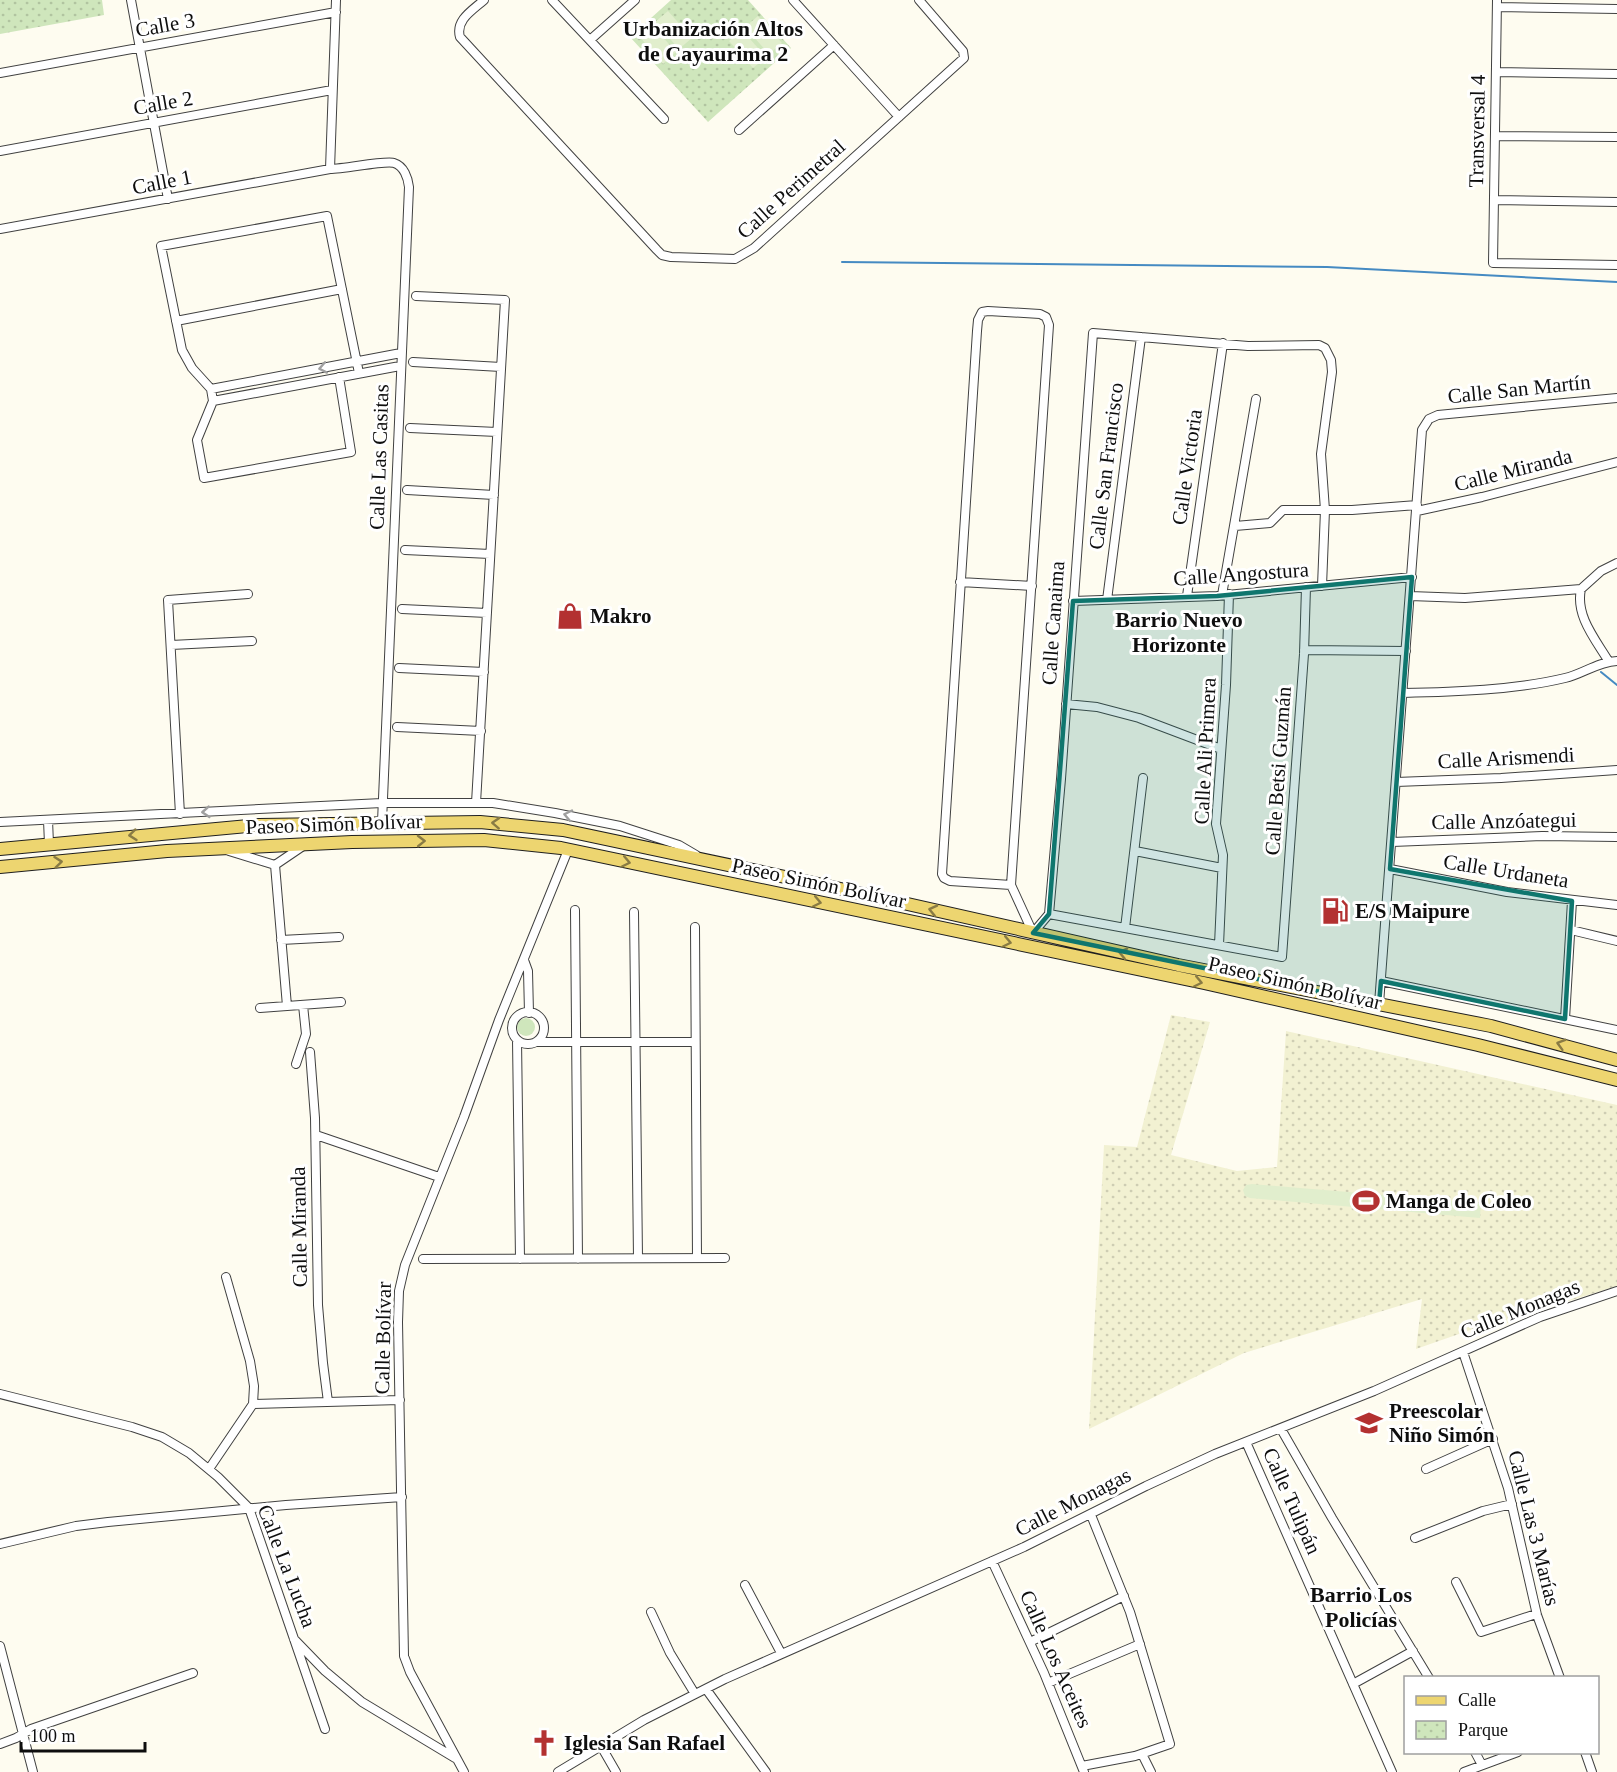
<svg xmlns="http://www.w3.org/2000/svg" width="1617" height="1772" viewBox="0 0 1617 1772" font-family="Georgia,serif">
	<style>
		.farmland { fill: url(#farmland-dots) }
		.park { fill: url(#park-dots) }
		.garden { fill: #cfe6bc }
		.pitch { fill: #e1eecd }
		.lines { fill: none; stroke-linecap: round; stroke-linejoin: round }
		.stream { stroke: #458ac2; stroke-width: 2 }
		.minor-casing { stroke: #414141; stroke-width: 10 }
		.primary-casing { stroke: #1f1f1f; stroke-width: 14 }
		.minor { stroke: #fff; stroke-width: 8 }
		.primary { stroke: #edd570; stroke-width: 12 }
		.oneway { stroke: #9f9f9f }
		.oneway2 { stroke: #897b44 }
		.marked { fill: #0f766e; fill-opacity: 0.2; stroke: #0f766e; stroke-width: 4.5; stroke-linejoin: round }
		.labels { text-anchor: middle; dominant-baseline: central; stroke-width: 6; stroke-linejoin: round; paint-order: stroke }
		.street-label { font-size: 21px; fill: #0e0e0e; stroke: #fff }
		.poi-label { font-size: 21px; font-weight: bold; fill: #0e0e0e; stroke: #fff; text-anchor: start }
		.neighbourhood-label { font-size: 22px; font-weight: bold; fill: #0e0e0e; stroke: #fff }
	</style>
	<defs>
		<pattern id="farmland-dots" width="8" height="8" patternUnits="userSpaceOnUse" patternTransform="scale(1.5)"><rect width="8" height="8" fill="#f2f1d2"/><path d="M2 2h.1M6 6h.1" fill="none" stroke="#cecdb3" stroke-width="1.8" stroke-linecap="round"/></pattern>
		<pattern id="park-dots" width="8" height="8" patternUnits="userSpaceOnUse" patternTransform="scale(1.5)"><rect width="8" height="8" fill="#cfe6bc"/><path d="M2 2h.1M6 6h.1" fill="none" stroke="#b1c4a0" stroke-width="1.8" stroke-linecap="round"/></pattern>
	</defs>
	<rect width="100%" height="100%" fill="#fefcf0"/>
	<path class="farmland" d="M1171 1015 1210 1022 1171 1155 1237 1171 1277 1167 1286 1031 1617 1105V1286L1530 1313 1479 1336 1476 1328 1416 1349 1422 1299 1244 1353 1089 1429 1104 1145 1137 1147Z"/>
	<path class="park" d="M0 0H102L104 15 0 34Z
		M671 0H748L791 48 708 122 630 37Z"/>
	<path class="garden" d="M517 1027a9 9 0 1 1 18 0a9 9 0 1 1-18 0Z"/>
	<path class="pitch" d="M668 11 692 38 679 49 655 22Z
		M758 16 782 43 769 54 745 27Z
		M652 25 676 52 663 64 639 36Z
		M742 30 766 57 753 68 729 41Z
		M1252 1184 1481 1203 1480 1218 1250 1198 1245 1196 1243 1190 1246 1185Z"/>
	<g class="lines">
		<path class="stream" d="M842 262 1327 267 1617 282
			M1601 672 1617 685"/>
		<defs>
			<path id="minor" d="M131 0 168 199
				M484 0C473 10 455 20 460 37L657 250 662 255 671 257 735 259 754 248 964 58 963 51 919 0
				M552 0 664 119
				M793 0 899 117
				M1497 0 1493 263 1617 265
				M1497 7 1617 9
				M590 40 635 0
				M1496 72 1617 74
				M0 73 336 12
				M739 130 834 45
				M1495 136 1617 137
				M0 151 332 90
				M330 169 336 0
				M1494 200 1617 202
				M0 229 330 169C345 169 386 160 394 163 404 166 408 178 409 187L382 822
				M416 296 505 300 476 803
				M176 321 342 289
				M413 362 501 367
				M339 377 351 452 204 478 197 440 213 401 211 389 192 368 182 350 161 246 327 216 359 373
				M211 389 401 353
				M213 401 400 366
				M410 428 497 432
				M407 490 494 495
				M1417 511 1482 497 1617 462
				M1235 526 1270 523 1283 510H1352L1417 505
				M405 550 490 554
				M960 582 1032 586
				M1581 589C1575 616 1596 640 1609 662
				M1222 595 1256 399
				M1187 596 1223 343
				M1410 596 1465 598 1581 589 1601 571 1617 563
				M1107 600 1141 337
				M1073 601 1217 596 1412 577
				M402 609 487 613
				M171 645 252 641
				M1304 650 1406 651
				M399 668 484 672
				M1403 693C1454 692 1515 690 1565 678 1583 674 1597 662 1617 661
				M1066 704 1097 707 1139 718 1221 749
				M397 727 481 731
				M1396 782 1501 778 1617 770
				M180 814 168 600 248 594
				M48 820 49 844
				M0 822 382 803H493L555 813 620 826 679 845 696 855
				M1392 842 1542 836 1617 837
				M229 851 275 865
				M1135 851 1222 868
				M275 865 287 1006
				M275 865 303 846
				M1390 869 1507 892 1617 905
				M1011 885 950 881 944 878 942 874 977 331 978 320 982 312 988 311 1040 314 1046 317 1049 325 1011 885 1033 933 1049 914 1061 779 1093 333 1248 346 1319 345 1325 348 1331 360 1332 372 1321 454 1325 510 1322 586
				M575 910 578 1259
				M634 912 638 1258
				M1049 914 1282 957 1304 654 1306 587
				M695 927 697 1258
				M1125 928 1143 778
				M1571 930 1617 941
				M281 940 339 937
				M1219 945 1223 855 1216 824 1226 685 1229 594
				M524 960 528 971 529 1013
				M1381 981 1617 1030
				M1379 1004 1422 430 1429 419 1438 415 1617 398
				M260 1008 341 1002
				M512 1028a16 16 0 1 1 32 0a16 16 0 1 1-32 0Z
				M1565 1019 1572 901
				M517 1040 520 1259
				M537 1042H695
				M310 1052 315 1118 318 1305 323 1363 328 1402
				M296 1064 306 1034 303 1005
				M316 1135 439 1177
				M423 1259 725 1258
				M1463 1352 1508 1488 1537 1615 1560 1678
				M0 1394 132 1427 162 1437 189 1453 218 1477 249 1508 325 1729
				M253 1404 400 1400
				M1281 1429 1332 1518 1429 1678
				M1246 1442 1392 1772
				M209 1469 253 1404 254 1386 250 1361 226 1277
				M1426 1469 1493 1439
				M1415 1538 1483 1511 1512 1504
				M0 1544 76 1526 108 1522 286 1505 402 1497
				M992 1561 1044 1673 1084 1772
				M1456 1582 1481 1632 1536 1614
				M745 1585 781 1653
				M651 1612 670 1653 695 1694
				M294 1639 325 1671 362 1702 455 1758
				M1030 1642 1124 1596
				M0 1646 33 1772
				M1048 1683 1140 1644
				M1353 1684 1413 1651
				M706 1689 766 1772
				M0 1744 16 1738 31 1729 193 1673
				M601 1746 616 1772
				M1475 1752 1482 1765
				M1585 1752 1592 1772
				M1142 1754 1151 1772
				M1082 1766 1135 1756 1170 1744 1130 1612 1091 1515
				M464 1772 410 1672 404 1656 398 1322 399 1291 405 1265 464 1117 499 1020 568 850
				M558 1772 644 1720 725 1679 1024 1547 1146 1486 1215 1454 1374 1391 1540 1317 1617 1291
				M1464 1772 1518 1752"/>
			<path id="primary" d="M0 849 259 825 480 822 563 830 823 885 1178 965 1491 1026 1617 1060
				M0 867 167 851 352 842 484 840 561 848 1204 983 1478 1045 1617 1080"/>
		</defs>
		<use href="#minor" class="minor-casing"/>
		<use href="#primary" class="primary-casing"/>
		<use href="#minor" class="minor"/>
		<use href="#primary" class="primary"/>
	</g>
	<defs><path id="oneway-chevron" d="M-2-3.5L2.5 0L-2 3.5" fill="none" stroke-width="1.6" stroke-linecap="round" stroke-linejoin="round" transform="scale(1.5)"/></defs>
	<g class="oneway">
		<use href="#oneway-chevron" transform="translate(323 368) rotate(169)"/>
		<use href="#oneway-chevron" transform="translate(206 812) rotate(176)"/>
		<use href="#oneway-chevron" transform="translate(568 815) rotate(-168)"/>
	</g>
	<g class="oneway2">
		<use href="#oneway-chevron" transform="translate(496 823) rotate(-177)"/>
		<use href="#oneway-chevron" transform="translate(133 835) rotate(174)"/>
		<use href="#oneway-chevron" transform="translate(421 841) rotate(-1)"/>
		<use href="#oneway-chevron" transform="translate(58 862) rotate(-6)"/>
		<use href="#oneway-chevron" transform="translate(626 862) rotate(12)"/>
		<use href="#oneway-chevron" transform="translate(817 902) rotate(12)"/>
		<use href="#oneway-chevron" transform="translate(933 910) rotate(-167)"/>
		<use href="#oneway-chevron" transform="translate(1007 942) rotate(12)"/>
		<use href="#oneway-chevron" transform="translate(1123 953) rotate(-167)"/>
		<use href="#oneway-chevron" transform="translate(1198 982) rotate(12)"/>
		<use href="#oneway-chevron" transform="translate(1561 1044) rotate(-164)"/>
	</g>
	<path class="marked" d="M1412 577 1390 869 1572 901 1565 1019 1381 981 1379 1004 1033 933 1049 914 1073 601 1217 596Z"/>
	<defs>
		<symbol id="shop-bare" viewBox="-9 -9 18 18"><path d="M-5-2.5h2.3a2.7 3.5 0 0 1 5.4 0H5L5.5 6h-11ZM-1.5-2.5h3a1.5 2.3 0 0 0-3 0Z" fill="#b33131" stroke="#fff" stroke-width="2.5" paint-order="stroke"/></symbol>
		<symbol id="fuel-bare" viewBox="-9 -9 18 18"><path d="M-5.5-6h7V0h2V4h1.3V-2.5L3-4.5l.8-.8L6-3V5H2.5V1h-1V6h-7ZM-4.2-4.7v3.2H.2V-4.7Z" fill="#b33131" stroke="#fff" stroke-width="2.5" paint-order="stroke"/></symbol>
		<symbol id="stadium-bare" viewBox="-9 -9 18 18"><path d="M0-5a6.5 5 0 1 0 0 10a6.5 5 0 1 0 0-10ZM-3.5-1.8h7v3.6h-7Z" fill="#b33131" stroke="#fff" stroke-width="2.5" paint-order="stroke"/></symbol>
		<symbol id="school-bare" viewBox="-9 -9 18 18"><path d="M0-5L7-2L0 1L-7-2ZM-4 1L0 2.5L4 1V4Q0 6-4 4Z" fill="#b33131" stroke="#fff" stroke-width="2.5" paint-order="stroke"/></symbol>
		<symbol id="church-bare" viewBox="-9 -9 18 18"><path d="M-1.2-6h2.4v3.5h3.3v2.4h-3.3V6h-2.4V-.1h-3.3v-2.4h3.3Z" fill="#b33131" stroke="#fff" stroke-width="2.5" paint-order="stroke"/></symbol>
	</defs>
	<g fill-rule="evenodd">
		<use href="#shop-bare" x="551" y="597" width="38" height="38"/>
		<use href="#fuel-bare" x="1316" y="892" width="38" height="38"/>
		<use href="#stadium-bare" x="1347" y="1182" width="38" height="38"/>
		<use href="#school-bare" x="1350" y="1404" width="38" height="38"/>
		<use href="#church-bare" x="525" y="1724" width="38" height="38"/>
	</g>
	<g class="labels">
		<g class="street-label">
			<text transform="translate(165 25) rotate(-10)">Calle 3</text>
			<text transform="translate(163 103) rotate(-10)">Calle 2</text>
			<text transform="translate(1477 131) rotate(-89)">Transversal 4</text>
			<text transform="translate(162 182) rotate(-11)">Calle 1</text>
			<text transform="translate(791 189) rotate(-42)">Calle Perimetral</text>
			<text transform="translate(1519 389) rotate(-6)">Calle San Martín</text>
			<text transform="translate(379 457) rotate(-88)">Calle Las Casitas</text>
			<text transform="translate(1106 466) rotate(-83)">Calle San Francisco</text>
			<text transform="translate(1187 467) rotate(-82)">Calle Victoria</text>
			<text transform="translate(1513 470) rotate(-14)">Calle Miranda</text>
			<text transform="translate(1241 574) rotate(-4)">Calle Angostura</text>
			<text transform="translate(1053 623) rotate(-86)">Calle Canaima</text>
			<text transform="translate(1205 751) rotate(-87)">Calle Ali Primera</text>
			<text transform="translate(1506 758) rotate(-3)">Calle Arismendi</text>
			<text transform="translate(1278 771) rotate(-86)">Calle Betsi Guzmán</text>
			<text transform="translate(1504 821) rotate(-1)">Calle Anzóategui</text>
			<text transform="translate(334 824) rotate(-2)">Paseo Simón Bolívar</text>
			<text transform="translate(1506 871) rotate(9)">Calle Urdaneta</text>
			<text transform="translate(819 883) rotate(12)">Paseo Simón Bolívar</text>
			<text transform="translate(1295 983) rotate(13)">Paseo Simón Bolívar</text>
			<text transform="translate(299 1227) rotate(-91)">Calle Miranda</text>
			<text transform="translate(1520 1309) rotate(-22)">Calle Monagas</text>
			<text transform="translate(383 1338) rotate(-89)">Calle Bolívar</text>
			<text transform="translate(1292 1501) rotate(66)">Calle Tulipán</text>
			<text transform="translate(1073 1502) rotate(-27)">Calle Monagas</text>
			<text transform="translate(1534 1528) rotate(76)">Calle Las 3 Marías</text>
			<text transform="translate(287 1566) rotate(69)">Calle La Lucha</text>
			<text transform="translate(1056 1659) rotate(66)">Calle Los Aceites</text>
		</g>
		<g class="poi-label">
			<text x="590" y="616">Makro</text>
			<text x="1355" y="911">E/S Maipure</text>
			<text x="1386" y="1201">Manga de Coleo</text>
			<text x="1389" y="1411">Preescolar<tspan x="1389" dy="24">Niño Simón</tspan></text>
			<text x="564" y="1743">Iglesia San Rafael</text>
		</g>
		<g class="neighbourhood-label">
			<text x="713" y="28">Urbanización Altos<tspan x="713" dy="25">de Cayaurima 2</tspan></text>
			<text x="1179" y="619">Barrio Nuevo<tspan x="1179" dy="25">Horizonte</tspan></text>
			<text x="1361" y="1594">Barrio Los<tspan x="1361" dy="25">Policías</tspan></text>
		</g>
	</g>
	<rect x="1404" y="1676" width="195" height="78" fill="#ffffff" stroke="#9f9f9f" stroke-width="1.5"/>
	<rect x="1416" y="1696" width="30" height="9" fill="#edd570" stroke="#9f9f9f" stroke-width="1.5"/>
	<text x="1458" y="1706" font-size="18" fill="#0e0e0e">Calle</text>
	<rect x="1416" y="1721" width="30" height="18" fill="url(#park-dots)" stroke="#9f9f9f" stroke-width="1.5"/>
	<text x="1458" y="1736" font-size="18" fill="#0e0e0e">Parque</text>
	<path d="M21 1742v9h124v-9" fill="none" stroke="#0e0e0e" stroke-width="3"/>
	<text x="30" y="1742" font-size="18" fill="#0e0e0e" stroke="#ffffff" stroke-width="4.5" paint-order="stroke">100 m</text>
</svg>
